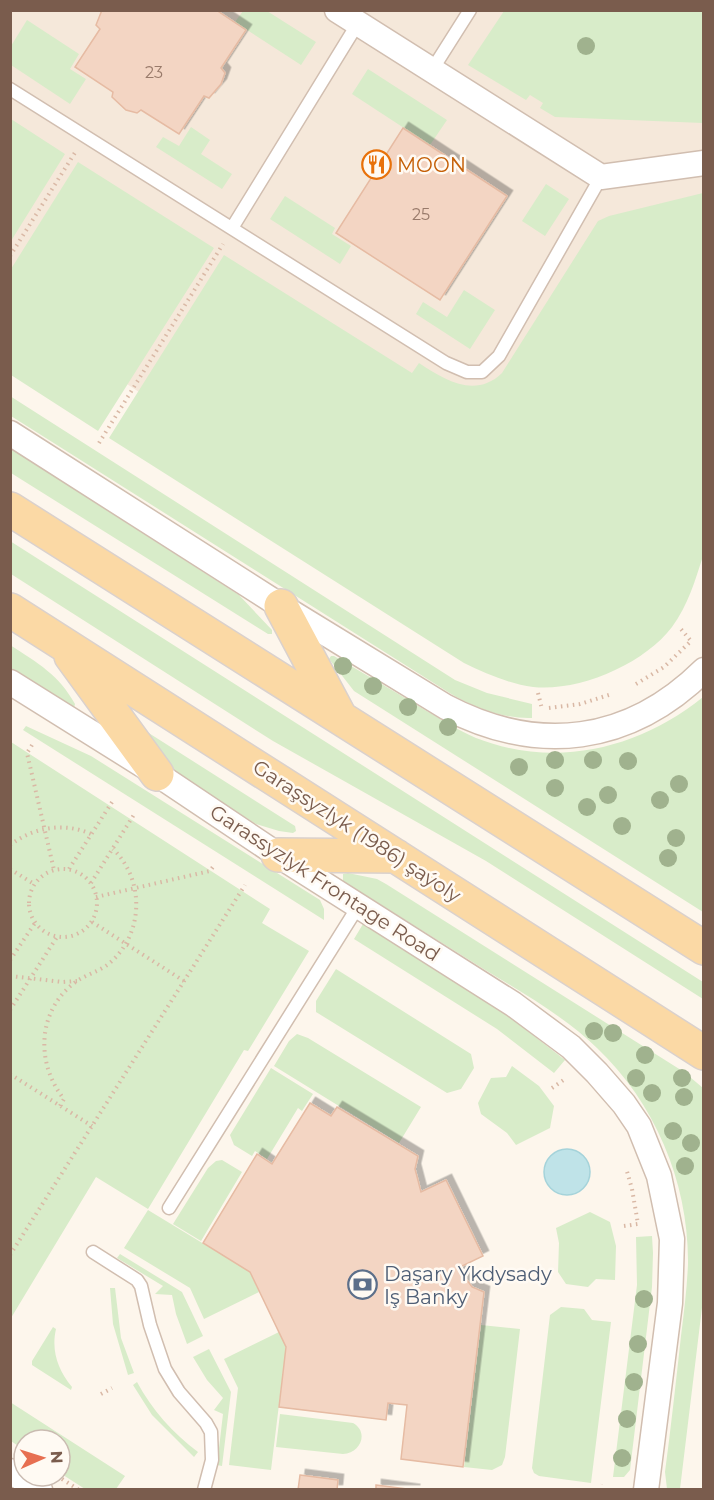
<svg xmlns="http://www.w3.org/2000/svg" width="714" height="1500" viewBox="0 0 714 1500" font-family="Montserrat,sans-serif">
	<style>
		.residential { fill: #f5e8da }
		.green { fill: #d8ecc9 }
		.water { fill: #bfe3e8; stroke: #a5d3da; stroke-width: 1.5 }
		.building { fill: #f3d5c3; stroke: #e6bba3; stroke-width: 1.5; filter: url(#shadow) }
		.lines { fill: none; stroke-linecap: round; stroke-linejoin: round }
		.lane-casing { stroke: #d1beb0; stroke-width: 15 }
		.street-casing { stroke: #d1beb0; stroke-width: 27 }
		.primary-casing { stroke: #dad1cd; stroke-width: 36 }
		.path { stroke: #d9b8a5; stroke-width: 4; stroke-dasharray: 1.5 4.5; stroke-linecap: butt }
		.lane { stroke: #fff; stroke-width: 12 }
		.street { stroke: #fff; stroke-width: 24 }
		.primary { stroke: #fbd9a5; stroke-width: 33 }
		.tree { fill: #a0b28e }
		.labels { text-anchor: middle; dominant-baseline: central; stroke-width: 5; stroke-linejoin: round; paint-order: stroke }
		.number-label { font-size: 16px; fill: #987a6a }
		.food-label { font-size: 20px; fill: #c56008; stroke: #fffaf3; text-anchor: start }
		.street-label { font-size: 20px; fill: #7a5c4d; stroke: #fffaf3 }
		.service-label { font-size: 20px; fill: #4e5e75; stroke: #fffaf3; text-anchor: start }
	</style>
	<defs>
		<filter id="shadow"><feDropShadow dx="5.5" dy="-5.5" stdDeviation="0" flood-color="#0004"/></filter>
	</defs>
	<rect width="100%" height="100%" fill="#fdf6ec"/>
	<path class="residential" d="M10 11H703L704 389 508 640 11 306Z"/>
	<path class="green" d="M243 11H267L316 42 301 65 235 22Z
		M504 11H703V123L555 117 540 108 543 103 530 95 526 100 468 65Z
		M27 20 79 54 70 69 86 79 70 104 11 65V46Z
		M368 69 447 120 430 145 352 94Z
		M11 119 65 154 11 241Z
		M191 127 210 140 201 154 232 174 222 189 156 147 163 137 179 146Z
		M78 162 214 248 98 431 11 375V269Z
		M546 184 569 199 545 236 522 221Z
		M703 193V556C695 581 688 605 672 627 644 664 579 692 533 687 509 684 485 673 464 663L109 438 224 255 412 373 419 363C445 380 475 399 502 373L598 221 609 216Z
		M285 196 335 228 332 234 351 246 340 264 270 219Z
		M464 290 495 310 470 349 416 314 423 302 447 317Z
		M10 396 455 680 487 693 532 704V718C503 719 472 707 448 692L11 416Z
		M10 448 239 595 272 630V634H268L11 473Z
		M10 541 703 982V999L486 861 273 741 11 574Z
		M10 645C38 663 59 675 75 704L74 708 11 668Z
		M331 656H334C363 673 392 690 420 707 439 718 457 730 476 738 555 769 639 749 703 697V912L354 691 329 659Z
		M26 726 91 756 320 900 324 909V920L23 730Z
		M144 730 295 826 296 831 293 833 279 831 256 824 165 767Z
		M11 742 270 909 262 923 309 951 248 1051 244 1050 148 1209 96 1177 11 1318Z
		M348 873 377 879 386 884 684 1072 703 1088 704 1291 680 1489H667L665 1472C671 1427 676 1381 681 1336 684 1312 687 1288 688 1264 689 1183 655 1103 597 1048 564 1016 521 992 482 968 436 939 389 910 343 881V874Z
		M363 924 507 1015 565 1060 554 1073 497 1029 354 939Z
		M336 969 471 1054 474 1068 461 1089 447 1093 316 1012V1001Z
		M297 1034 308 1038 421 1107 399 1143 274 1066 289 1041Z
		M512 1066 539 1086 554 1106 550 1128 516 1145 507 1133 481 1114 478 1103 491 1078 506 1077Z
		M271 1068 313 1094 302 1111 298 1108 267 1159 255 1151 252 1156 234 1145 230 1135Z
		M222 1160 242 1172 201 1241 173 1224 208 1168 216 1161Z
		M148 1210 250 1272 259 1292 204 1319 190 1288 124 1248Z
		M590 1212 610 1222 616 1246 615 1280 596 1279 588 1287 566 1284 558 1272 559 1243 556 1228Z
		M652 1236 653 1253 652 1287 630 1470 624 1477H613L637 1285 636 1237Z
		M120 1254 182 1292 203 1336 187 1344 176 1314 172 1295 155 1294 163 1286 117 1258Z
		M110 1288H115L121 1338 134 1373 128 1375 113 1324Z
		M561 1307 584 1309 592 1320 611 1322 591 1483 539 1476 534 1473 532 1468 550 1315Z
		M481 1325 520 1329 505 1457 502 1465 492 1470 464 1467Z
		M53 1327 56 1329C51 1351 58 1370 72 1387L71 1390 32 1365V1361Z
		M279 1332 286 1347 271 1470 229 1465 238 1388 224 1359Z
		M209 1349 231 1392 222 1466 217 1465 223 1414 214 1410 223 1398 207 1380 193 1357Z
		M137 1382C152 1410 173 1433 198 1452L194 1457 152 1415 133 1385Z
		M10 1402 125 1476 116 1489H85L60 1473V1440H24V1450L11 1441Z
		M280 1414 353 1423C369 1432 361 1453 343 1454L276 1447Z"/>
	<path class="water" d="M544 1172a23 23 0 1 1 46 0a23 23 0 1 1-46 0Z"/>
	<path class="building" d="M102 10H216L246 30 221 68 225 73 221 84 209 98 204 96 179 134 141 110 137 113 126 110 112 97 113 92 75 67 100 29 96 25Z
		M403 128 507 196 440 300 336 233Z
		M310 1103 331 1116 337 1107 418 1156 415 1169 421 1192 446 1180 483 1256 458 1268 472 1287 484 1292 463 1467 401 1459 407 1405 388 1403 386 1420 279 1407 286 1347 250 1272 203 1243 257 1154 272 1164Z
		M300 1475 338 1480 337 1490H298Z
		M376 1485 415 1490H376Z"/>
	<g class="lines">
		<defs>
			<path id="lane" d="M432 70 470 10
				M10 89 446 363 467 372H482L499 356 601 177
				M232 228 358 23
				M169 1208 359 905
				M93 1252 137 1280 141 1286 150 1325 165 1369 179 1392 206 1423 211 1432 212 1460 204 1490"/>
			<path id="street" d="M337 10 601 177 704 163
				M10 433 281 606 446 707C538 755 629 744 704 670
				M10 682 157 774 278 855 513 1004 571 1047 597 1073 624 1104 639 1126 659 1176 672 1239 670 1303 646 1490
				M10 1471 40 1490"/>
			<path id="primary" d="M10 509 704 948
				M281 606 340 717
				M10 610 704 1053
				M71 656 157 774
				M278 855 396 856"/>
		</defs>
		<use href="#lane" class="lane-casing"/>
		<use href="#street" class="street-casing"/>
		<use href="#primary" class="primary-casing"/>
		<path class="path" d="M10 256 76 151
			M99 443 223 244
			M636 684 664 667 691 641 680 628
			M538 693 542 709
			M549 708 580 704 612 694
			M32 745 27 753 54 870
			M10 845C34 827 64 822 91 834
			M29 903a34 34 0 1 1 68 0a34 34 0 1 1-68 0Z
			M10 869 34 884
			M69 869 114 799
			M91 883 135 813
			M96 897 210 871 215 864
			M92 922 184 981
			M10 960 35 923
			M10 976 63 982 77 981
			M10 1010 57 937
			M10 1074 92 1126
			M552 1088 565 1079 566 1080
			M60 1106 64 1099C35 1063 37 1009 77 981 89 973 102 971 113 960 144 930 144 879 113 849
			M624 1226 638 1224 632 1189 626 1168
			M10 1255 245 885
			M101 1394 112 1388
			M62 1479 79 1490
			M600 1490 601 1484"/>
		<use href="#lane" class="lane"/>
		<use href="#street" class="street"/>
		<use href="#primary" class="primary"/>
	</g>
	<g class="tree">
		<circle cx="586" cy="46" r="9"/>
		<circle cx="343" cy="666" r="9"/>
		<circle cx="373" cy="686" r="9"/>
		<circle cx="408" cy="707" r="9"/>
		<circle cx="448" cy="727" r="9"/>
		<circle cx="555" cy="760" r="9"/>
		<circle cx="593" cy="760" r="9"/>
		<circle cx="628" cy="761" r="9"/>
		<circle cx="519" cy="767" r="9"/>
		<circle cx="679" cy="784" r="9"/>
		<circle cx="555" cy="788" r="9"/>
		<circle cx="608" cy="795" r="9"/>
		<circle cx="660" cy="800" r="9"/>
		<circle cx="587" cy="807" r="9"/>
		<circle cx="622" cy="826" r="9"/>
		<circle cx="676" cy="838" r="9"/>
		<circle cx="668" cy="858" r="9"/>
		<circle cx="594" cy="1031" r="9"/>
		<circle cx="613" cy="1033" r="9"/>
		<circle cx="645" cy="1055" r="9"/>
		<circle cx="636" cy="1078" r="9"/>
		<circle cx="682" cy="1078" r="9"/>
		<circle cx="652" cy="1093" r="9"/>
		<circle cx="684" cy="1097" r="9"/>
		<circle cx="673" cy="1131" r="9"/>
		<circle cx="691" cy="1143" r="9"/>
		<circle cx="685" cy="1166" r="9"/>
		<circle cx="644" cy="1299" r="9"/>
		<circle cx="638" cy="1344" r="9"/>
		<circle cx="634" cy="1382" r="9"/>
		<circle cx="627" cy="1419" r="9"/>
		<circle cx="622" cy="1458" r="9"/>
	</g>
	<defs>
		<symbol id="restaurant-ring" viewBox="-11 -11 22 22"><circle r="9.5" fill="#fffaf3" stroke="#e8710a" stroke-width="1.5"/><path d="M-5-6h1v4h1v-4h1v4h1v-4h1v5L-1.5 .5V6h-2V.5L-5-1ZM5-6V6H3V1.5H1.5Q1.5-4 5-6Z" fill="#e8710a"/></symbol>
		<symbol id="bank-ring" viewBox="-11 -11 22 22"><circle r="9.5" fill="#fffaf3" stroke="#5c6f8a" stroke-width="1.5"/><path d="M-6-4H6V4H-6ZM0-2.3a2.3 2.3 0 1 0 0 4.6a2.3 2.3 0 1 0 0-4.6Z" fill="#5c6f8a"/></symbol>
	</defs>
	<g fill-rule="evenodd">
		<use href="#restaurant-ring" x="360" y="148" width="33" height="33"/>
		<use href="#bank-ring" x="346" y="1268" width="33" height="33"/>
	</g>
	<g class="labels">
		<g class="number-label">
			<text x="154" y="72">23</text>
			<text x="421" y="214">25</text>
		</g>
		<g class="food-label">
			<text x="397" y="165">MOON</text>
		</g>
		<g class="street-label">
			<text transform="translate(357 831) rotate(33)">Garaşsyzlyk (1986) şaýoly</text>
			<text transform="translate(325 883) rotate(33)">Garassyzlyk Frontage Road</text>
		</g>
		<g class="service-label">
			<text x="384" y="1274">Daşary Ykdysady<tspan x="384" dy="23">Iş Banky</tspan></text>
		</g>
	</g>
	<rect width="714" height="1500" fill="none" stroke="#7a5c4d" stroke-width="24"/>
	<g transform="translate(42 1458) rotate(87)"><circle r="28" fill="#fffaf3" stroke="#cabbb1" stroke-width="1.5"/>
	<path d="M0-4.5L10 22L0 15L-10 22Z" fill="#e76f51"/>
	<text y="-9" font-size="16" font-weight="bold" text-anchor="middle" fill="#7a5c4d">N</text>
	</g>
</svg>
